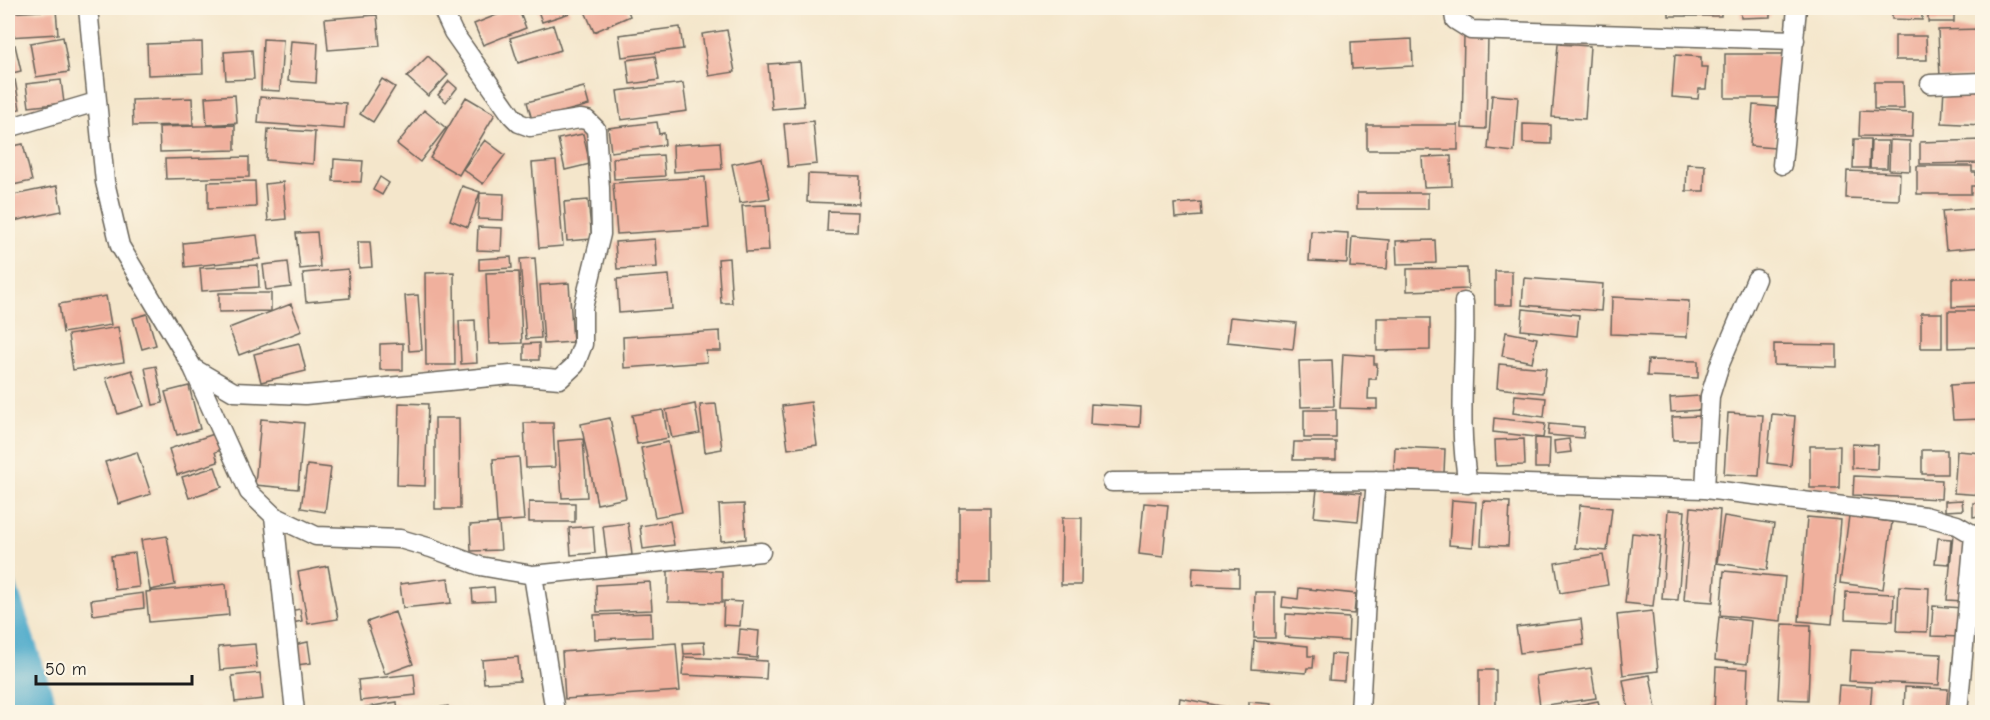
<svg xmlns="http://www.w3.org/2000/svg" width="1990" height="720" viewBox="0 0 1990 720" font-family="'Comic Neue',sans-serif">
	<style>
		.water { fill: #4daacb; stroke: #346374; stroke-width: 1.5 }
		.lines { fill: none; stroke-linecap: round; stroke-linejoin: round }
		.stream { stroke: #4daacb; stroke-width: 6 }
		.building { fill: #f0b09d }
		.minor-casing { stroke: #686359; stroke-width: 21 }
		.minor { stroke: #fff; stroke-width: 18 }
	</style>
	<rect width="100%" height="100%" fill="#fcf5e5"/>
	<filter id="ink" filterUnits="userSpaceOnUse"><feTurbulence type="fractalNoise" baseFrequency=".0167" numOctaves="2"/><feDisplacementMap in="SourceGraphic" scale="12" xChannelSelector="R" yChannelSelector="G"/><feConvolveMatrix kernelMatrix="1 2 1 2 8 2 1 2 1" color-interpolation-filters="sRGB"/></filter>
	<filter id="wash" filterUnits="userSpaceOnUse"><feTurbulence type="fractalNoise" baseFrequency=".008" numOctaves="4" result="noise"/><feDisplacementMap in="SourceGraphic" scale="24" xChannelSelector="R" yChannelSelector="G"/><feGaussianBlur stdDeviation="1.35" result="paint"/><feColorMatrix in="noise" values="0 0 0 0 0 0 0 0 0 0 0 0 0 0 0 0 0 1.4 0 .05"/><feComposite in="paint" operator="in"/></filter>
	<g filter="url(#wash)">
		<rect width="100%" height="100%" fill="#f4e6cb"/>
		<path class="water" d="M8 568 56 712H8Z"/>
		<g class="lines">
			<path class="stream" d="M8 568 56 712"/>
		</g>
		<g id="blocks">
			<path class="building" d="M315 8H336V9L315 11Z
				M514 8H518L526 28 483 45 474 24Z
				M537 8H568L570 13 542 22Z
				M587 8H627L630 16 594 32 584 9Z
				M1378 8H1398V9L1379 11Z
				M1669 8H1721V16H1669Z
				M1740 8H1770V17L1741 18Z
				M1830 8H1888L1887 11 1830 9Z
				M1892 8H1922V20L1892 19Z
				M1928 8H1954V22H1928Z
				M56 10 58 34 8 37V13Z
				M377 15 380 46 328 50 325 19Z
				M553 25 561 50 518 63 510 38Z
				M680 27 683 49 622 57 619 35Z
				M1982 29V77L1940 78 1938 30Z
				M727 30 735 72 709 76 702 34Z
				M1464 35 1488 36 1486 129 1462 128Z
				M1895 36H1926L1927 60H1895Z
				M63 37 69 72 36 77 30 43Z
				M263 39 283 40 280 91 261 90Z
				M1412 39 1413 66 1352 69 1351 42Z
				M291 41 318 43 316 83 288 81Z
				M202 42 203 73 148 75 147 44Z
				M1558 44 1590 46 1585 119 1552 117Z
				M15 45 21 71 8 74V47Z
				M252 50 254 79 226 80 224 52Z
				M1725 54H1783V98H1725Z
				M1675 55 1701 57V67H1708L1706 89H1699L1698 99 1672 97Z
				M428 56 448 75 428 96 407 77Z
				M655 56 659 80 630 84 627 60Z
				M800 62 804 106 772 109 768 64Z
				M382 79 395 87 373 122 360 114Z
				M15 80 20 109 8 111V82Z
				M61 80 64 103 29 107 26 84Z
				M449 81 457 88 446 102 438 95Z
				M1874 82H1903L1904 109H1874Z
				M683 83 687 111 621 120 617 91Z
				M584 87 589 105 532 120 527 102Z
				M1944 87 1982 89V125L1942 123Z
				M235 95 237 123 207 125 205 97Z
				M1492 95 1518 97 1514 152 1488 149Z
				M260 97 346 103 344 129 258 123Z
				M466 97 495 114 459 175 430 158Z
				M192 98 193 125 133 126 132 100Z
				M1753 105 1777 107 1775 148 1750 146Z
				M424 110 446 128 420 162 397 144Z
				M1860 111 1913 113 1912 137 1859 136Z
				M813 121 817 164 788 167 784 124Z
				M657 122 659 134 664 133 665 145 611 152 608 128Z
				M1523 124 1551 125V144L1523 143Z
				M235 125V150L160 152 159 127Z
				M1367 125H1458V150H1367Z
				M268 129 315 132 313 164 266 160Z
				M583 134 590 164 565 170 558 139Z
				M1854 139H1870L1869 168H1853Z
				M485 140 505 155 483 184 463 169Z
				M1890 140 1910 141V171L1889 170Z
				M1982 140V163L1920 164V142Z
				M1871 141H1888L1887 168H1870Z
				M720 142 722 169 674 172 673 145Z
				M23 144 32 181 8 186V147Z
				M663 155 665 176 614 179 613 158Z
				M1451 156 1452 186 1424 187 1422 157Z
				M249 157V177L166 179 165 159Z
				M762 158 770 198 740 203 732 164Z
				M334 159 363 161 361 182 333 181Z
				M556 161 563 246 539 248 532 163Z
				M1687 164 1705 165 1704 191H1686Z
				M1917 166H1972V172H1976V186H1971V194H1917Z
				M1978 167H1982V190H1980Z
				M1847 171 1900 173 1899 200 1846 198Z
				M808 174 860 176 859 204 807 202Z
				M380 177 389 183 382 195 373 190Z
				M705 177 709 228 617 234 613 183Z
				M255 181 256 207 208 209V182Z
				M283 182 286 219 268 221 265 184Z
				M57 186 62 211 8 222V196Z
				M462 186 480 192 468 227 450 220Z
				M480 193 504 194 503 220 478 219Z
				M1357 193H1428V209H1357Z
				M588 200 592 239 567 241 564 202Z
				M1201 202 1202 216 1175 218 1174 204Z
				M766 205 769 251 746 252 742 206Z
				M1982 208V247L1946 250 1942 211Z
				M828 211 858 212 857 232 827 231Z
				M478 227 502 228 501 251 477 250Z
				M1311 231 1348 233 1347 263 1309 261Z
				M317 232 320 267 300 269 296 233Z
				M257 235 260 259 185 267 183 243Z
				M1352 237 1389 240 1387 269 1350 267Z
				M655 239 657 267 617 269 615 242Z
				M1435 240 1436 263 1397 264 1396 241Z
				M358 242H370L372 267 359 268Z
				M511 257 512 268 479 270V259Z
				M535 258 541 338 526 339 520 259Z
				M729 258 732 303H721L718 259Z
				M288 262 291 287 266 290 263 265Z
				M258 265 259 287 202 291 200 268Z
				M1467 268 1468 289 1407 291V269Z
				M348 269 350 298 306 302 303 273Z
				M1495 271H1512V305H1495Z
				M454 272 455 365H426L425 273Z
				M519 272 522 343 489 344 486 273Z
				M669 275 672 309 619 313 617 279Z
				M1524 278 1603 284 1601 311 1522 305Z
				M1952 278H1982V306L1952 307Z
				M569 283 573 342 544 344 540 285Z
				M219 293H271V311L219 312Z
				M418 295 422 350 409 351 405 296Z
				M106 296 111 325 63 333 59 304Z
				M1612 297 1689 301 1687 337 1611 334Z
				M291 304 302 331 239 355 229 328Z
				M1523 309 1579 315 1577 336 1521 330Z
				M1948 311H1982V347L1948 348Z
				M1921 313H1942V348H1921Z
				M147 314 156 345 142 349 133 318Z
				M1230 317 1296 323 1293 349 1227 342Z
				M1377 318H1430V350L1377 351Z
				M475 320 477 363 461 364 459 321Z
				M118 327 124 362 73 370 68 335Z
				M720 331 721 351H706L707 362 624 368 623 337Z
				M1506 332 1537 338 1532 362 1502 356Z
				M299 343 306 371 261 382 254 354Z
				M403 343V370H380V344Z
				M539 343V360H524V344Z
				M1774 344 1837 345V367L1774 365Z
				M1343 354 1374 356V364H1377L1376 379H1369L1368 399H1377V409L1340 408Z
				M1332 360 1334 406 1301 407 1299 361Z
				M1648 360 1698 361V378L1647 376Z
				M1499 364 1546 368 1543 393 1497 388Z
				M156 366 163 403 153 405 145 368Z
				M132 370 144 406 118 414 106 378Z
				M1982 383V419L1953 420 1950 385Z
				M189 386 200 429 177 435 165 392Z
				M1515 395 1546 398 1544 417 1513 413Z
				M1699 396 1700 410 1671 412 1670 398Z
				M811 402 817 445 788 449 782 406Z
				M399 403 428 404 425 486 397 485Z
				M695 404 700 433 672 438 666 410Z
				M716 404 722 449 705 452 700 405Z
				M1091 404 1141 407 1140 427 1090 424Z
				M663 410 668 438 637 444 632 415Z
				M1304 410H1336V438H1304Z
				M1728 413 1763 415 1759 476 1724 474Z
				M1772 414 1795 416 1791 466 1767 463Z
				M1701 416V440H1673L1672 417Z
				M435 418H459L460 509H435Z
				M610 418 626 498 597 504 581 424Z
				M1494 418 1545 424 1543 438 1493 432Z
				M261 419 304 423 298 489 255 485Z
				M524 423H553L555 467 526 468Z
				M1549 424 1584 427 1583 438 1548 435Z
				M217 433 222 450 215 452 218 462 177 475 169 449Z
				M1535 438 1550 439 1549 468H1535Z
				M583 439 587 497 562 498 558 441Z
				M1524 439 1525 465 1496 466 1495 440Z
				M1569 439 1571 452 1555 454 1554 441Z
				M668 442 682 512 655 517 641 448Z
				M1294 442H1336V460H1293Z
				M1852 444 1878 445 1877 469 1852 468Z
				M1810 446H1840L1839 488H1810Z
				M1395 447 1445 449 1444 473 1394 470Z
				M1922 450H1947V474H1922Z
				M1957 451 1982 453V495L1954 493Z
				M137 452 151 494 119 504 105 462Z
				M519 457 524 520 497 522 493 459Z
				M307 465 331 468 325 512 301 508Z
				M215 467 222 487 189 498 182 477Z
				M1854 476 1942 480 1941 499 1853 495Z
				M1317 489 1361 493 1358 521 1314 517Z
				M1452 500 1476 502 1473 547 1449 545Z
				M1962 500 1963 510 1945 511V501Z
				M1483 501 1510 502 1508 546 1481 545Z
				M529 502 575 503V522H529Z
				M1144 503 1168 505 1163 557 1139 554Z
				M1973 503H1979L1980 516 1973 517Z
				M744 504 746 539 721 541 719 505Z
				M1580 505 1612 508 1607 551 1575 548Z
				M959 507H990V583H959Z
				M1691 507 1720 510 1713 602 1684 600Z
				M1668 510 1685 511 1678 600 1662 599Z
				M1724 516 1774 524 1767 570 1717 563Z
				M1849 516 1892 522 1883 589 1840 583Z
				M1807 517 1841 520 1832 624 1799 621Z
				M1062 518H1082L1081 585H1061Z
				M670 521 674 545 643 549 640 526Z
				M499 523 501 550 471 551 470 525Z
				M628 523 632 555 607 559 603 526Z
				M593 526 595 553 571 555 569 528Z
				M1632 533 1661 536 1653 606 1625 603Z
				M1953 534 1969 535 1963 601 1947 600Z
				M167 536 175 585 150 590 141 540Z
				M1938 538 1951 539 1949 564 1935 563Z
				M135 553 139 587 115 590 111 556Z
				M1603 555 1608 585 1560 593 1555 563Z
				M328 566 338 619 308 624 298 572Z
				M1193 567 1239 569V587L1192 585Z
				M668 570 722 571V603L668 602Z
				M1724 571 1785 577 1781 621 1720 615Z
				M448 578 451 603 403 608 400 584Z
				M650 582 652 610 597 612 596 585Z
				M226 584 229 615 149 622 146 592Z
				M1899 586 1929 588 1927 632 1897 631Z
				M494 587 495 601 473 602 472 589Z
				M1299 588 1356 594 1354 614 1282 607 1283 597 1298 599Z
				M1255 592H1275V638H1254Z
				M1846 592 1894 594 1893 621 1845 619Z
				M143 593 144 608 93 615 91 600Z
				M724 601 742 602 740 626 723 625Z
				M1933 606 1963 608 1962 637 1931 636Z
				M300 609 302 621 292 623 289 611Z
				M1652 611 1658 671 1623 675 1617 615Z
				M395 612 413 664 385 674 367 622Z
				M651 613 652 637 595 639 594 615Z
				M1286 614 1349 618 1348 641 1285 637Z
				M1719 617 1751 621 1747 664 1715 660Z
				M1581 619 1584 645 1520 653 1516 627Z
				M1782 624 1811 625 1808 700 1778 699Z
				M740 629 759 631 757 658 738 656Z
				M1254 641 1308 646V656H1314L1313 668H1307L1306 673 1252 669Z
				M308 642 311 663 297 665 294 645Z
				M704 642 705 653 684 654 683 643Z
				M676 643 680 691 565 699 562 652Z
				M255 644 257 667 220 670 218 647Z
				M1851 650 1941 654 1939 685 1849 681Z
				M1331 654 1346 655 1344 681 1329 680Z
				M518 657 520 681 484 683 482 660Z
				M684 657 767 661 766 679 682 675Z
				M1716 667 1748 669 1746 712H1714Z
				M1591 668 1596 698 1540 706 1536 676Z
				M1479 670H1496V712H1479Z
				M260 673 263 699 235 702 232 676Z
				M414 674 416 695 360 701 358 680Z
				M1650 675 1656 709 1629 712 1623 680Z
				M1839 685 1872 687 1870 712H1837Z
				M1905 687 1948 689 1946 712 1904 711Z
				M1180 698 1231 708 1230 712H1178Z
				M1598 701 1601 712H1550L1549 711Z
				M397 702 398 712H362V708Z
				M1249 702 1271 704 1270 712H1249Z
				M448 706 449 712H431L430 709Z
				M1287 706 1323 709V712H1287Z
				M1333 706 1350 707V712H1332Z
				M198 708V712H174V711Z"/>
		</g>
	</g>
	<g filter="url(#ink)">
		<use href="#blocks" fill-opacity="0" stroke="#686359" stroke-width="1.5"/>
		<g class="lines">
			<defs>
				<path id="minor" d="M88 8 105 182 120 246 193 368 249 492 274 516 316 536 400 539 431 548 480 566 533 575 761 552
					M1453 8 1455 20 1471 30 1795 40
					M1930 84 1982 82
					M8 128 96 102
					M1782 165 1797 8
					M1464 302C1466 362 1457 424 1468 484
					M193 368 234 392 305 395 511 375 560 379 575 365 583 344V308L601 234 600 188 596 129 587 120 580 119 530 127 519 123 512 116 453 32 442 8
					M1112 482 1376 480 1705 489 1925 516 1957 525 1974 535 1982 537
					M1705 489 1710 396 1720 364 1756 279
					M274 516 295 712
					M533 575 555 712
					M1360 712 1366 598 1376 480
					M1958 712 1974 535"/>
			</defs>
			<use href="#minor" class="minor-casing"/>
			<use href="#minor" class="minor"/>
		</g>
	</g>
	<rect width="1990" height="720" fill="none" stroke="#fcf5e5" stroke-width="30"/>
	<path d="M36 675v9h156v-9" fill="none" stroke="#1c1c1c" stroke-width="3"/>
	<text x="45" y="675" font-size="18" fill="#1c1c1c" stroke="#fcf5e5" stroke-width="4.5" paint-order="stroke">50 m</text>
</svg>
